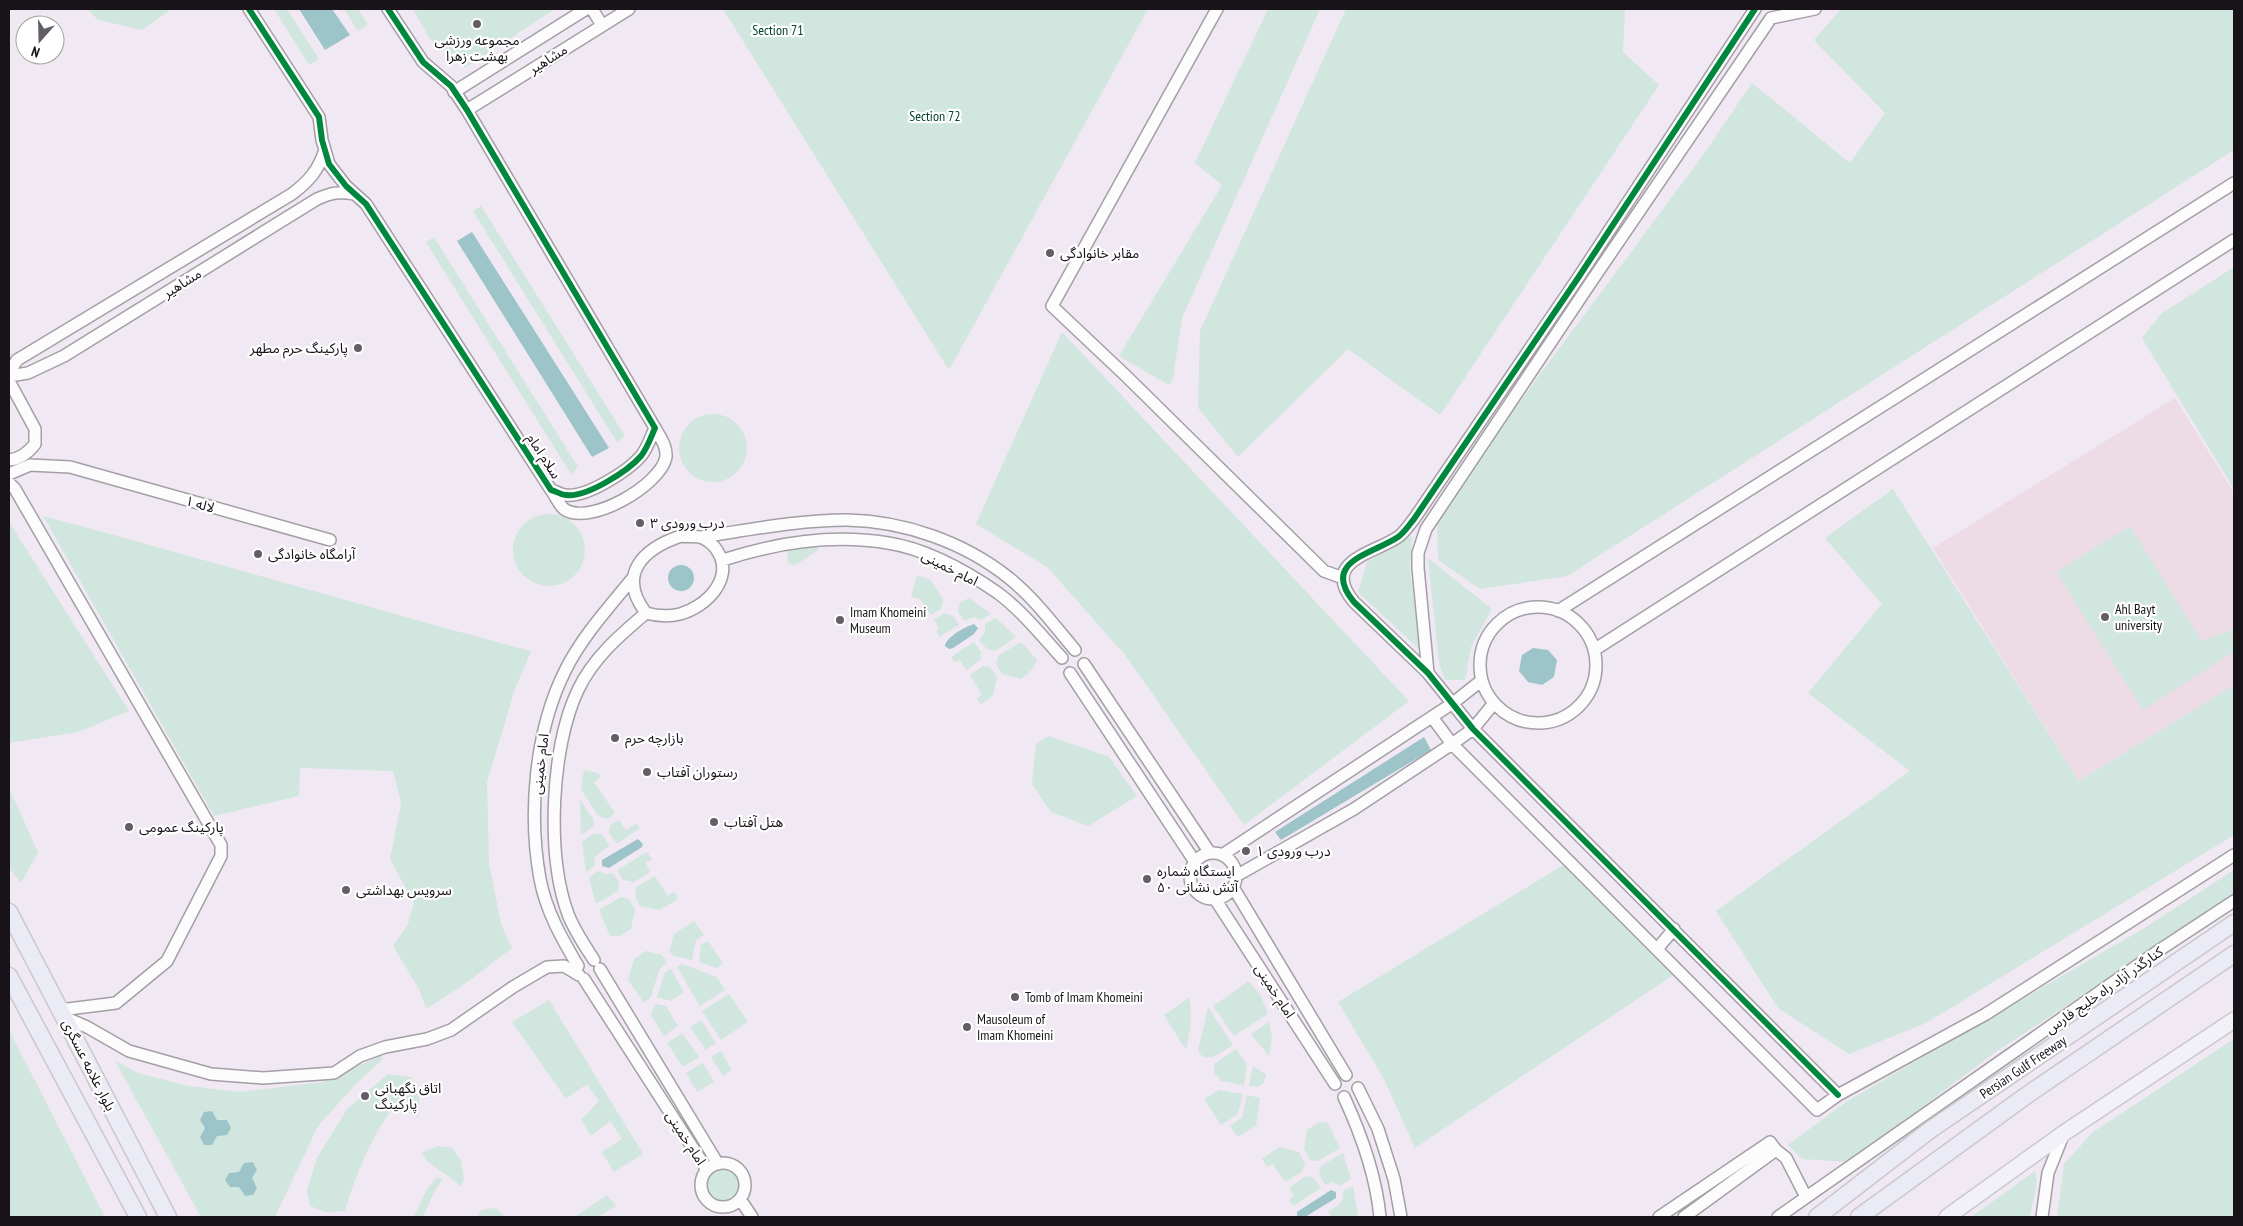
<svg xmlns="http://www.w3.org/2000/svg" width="2243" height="1226" viewBox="0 0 2243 1226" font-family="'PT Sans Narrow','Noto Sans Arabic',sans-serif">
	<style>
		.education { fill: #eddbe5 }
		.green { fill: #d1e6de; fill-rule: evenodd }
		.water { fill: #9cc4c9 }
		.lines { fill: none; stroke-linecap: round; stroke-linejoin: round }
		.minor-casing { stroke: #a49ea6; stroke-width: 14 }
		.major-casing { stroke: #cbc8cc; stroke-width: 18 }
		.highway-casing { stroke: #cbc8cc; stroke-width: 19 }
		.minor { stroke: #fdfcfd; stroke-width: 11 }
		.major { stroke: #f2f1f8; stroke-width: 15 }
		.highway { stroke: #eaebf5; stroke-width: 16 }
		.cycleway-casing { stroke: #fff; stroke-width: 9 }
		.cycleway { stroke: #00873e; stroke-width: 6 }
		.poi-dot { fill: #635e65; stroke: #fff; stroke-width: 2 }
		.labels { text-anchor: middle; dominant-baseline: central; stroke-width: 4.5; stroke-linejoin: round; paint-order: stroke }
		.park-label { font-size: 14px; fill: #00442d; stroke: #fff }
		.poi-label { font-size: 14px; fill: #171319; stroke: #fff; text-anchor: start }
		.street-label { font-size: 14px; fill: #171319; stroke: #fff }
	</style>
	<rect width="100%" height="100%" fill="#f0e8f2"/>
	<path class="education" d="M2175 398 2234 493V685L2079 781 1933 548Z"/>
	<path class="green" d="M87 9H172L142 30 98 20Z
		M274 9H287L319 59 309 65Z
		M344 9H358L368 25 358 31Z
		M413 9H555L465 68 430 39Z
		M723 9H1148L949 370Z
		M1268 9H1320L1182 318 1173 378 1169 385 1119 356 1222 185 1195 163Z
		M1346 9H1625L1623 52 1659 85 1440 415 1348 349 1238 457 1198 408 1200 331Z
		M1841 9H2234V150L1567 576 1480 589 1438 560 1437 513 1701 158 1752 83 1850 163 1885 113 1814 40Z
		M481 206 625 436 617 442 473 211Z
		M434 237 578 467 571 474 426 242Z
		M2234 267V489L2142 338 2161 314Z
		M1062 332 1409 701 1244 825 1126 656 1047 567 976 524Z
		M679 448a34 34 0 1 1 68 0a34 34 0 1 1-68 0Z
		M1893 489 2079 781 2234 685V835L1926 1023 1849 1054 1778 1008 1716 911 1910 771 1808 693 1882 604 1825 538Z
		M513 550a36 36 0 1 1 72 0a36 36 0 1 1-72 0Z
		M43 516C206 559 368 608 531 651L515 689 487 782 489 863 501 924 512 948 462 986 426 1009 419 989 393 946 408 924 414 903 390 859 401 803 393 771 300 768 299 796 214 816Z
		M9 522 129 711 78 732 9 743Z
		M2130 526 2202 641 2234 629V652L2143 710 2056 572Z
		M1412 536 1410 569 1420 650 1358 592 1367 562Z
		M819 547 818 550 794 566 788 563 787 557 789 550Z
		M1428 558 1492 609 1471 647 1465 680H1445L1439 663Z
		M917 575 931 580 943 600 941 609 931 615 920 599 911 597Z
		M969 598 991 614 981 620 974 617 964 621 958 612 960 603Z
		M944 613 953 616 959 625 939 637 936 631 939 628 934 620Z
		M996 618 1016 637 995 651 987 649 979 640 985 632V624Z
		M974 642 981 652 980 660 967 670 959 660 955 662 951 657Z
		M1021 642 1037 660 1033 669 1021 679 1002 674 996 664 998 656Z
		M983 666 990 667 997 677 993 696 981 704 977 699 982 695 970 675Z
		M1049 736 1109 757 1137 796 1088 826 1051 812 1032 784 1036 744Z
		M584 770 598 773 601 777 594 782 615 813 608 819 598 816 581 789Z
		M9 788 38 852 21 883 9 868Z
		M580 800 593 819 594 826 581 835Z
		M619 820 626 830 637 823 640 828 617 844 609 833 611 824Z
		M594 833 603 835 609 846 595 857 594 866 586 872 582 842Z
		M647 852 652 859 646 863 650 872 634 882 623 880 617 870Z
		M1565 864 1673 975 1415 1148 1383 1077 1338 1002Z
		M2234 870V896L1994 1053 1849 1162 1802 1159 1788 1145 1846 1102 2146 927Z
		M598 871 605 874 613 873 619 883 618 891 596 904 589 878Z
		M655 876 668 896 674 892 678 899 660 910 640 906 635 896 636 887Z
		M621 897 629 899 635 910 631 929 620 936H610L599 910Z
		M694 921 704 935 696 940 692 960 673 956 669 951 674 934Z
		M708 941 723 963 717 968 699 962 701 945Z
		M646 951 662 955 667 963 659 970 651 997 644 1003 628 980 634 959Z
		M682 964 717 977 725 990 700 1006 677 967Z
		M671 969 684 992 671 1001 657 997 665 972Z
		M1249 981 1261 996 1268 1014 1234 1036 1213 1006Z
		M729 994 748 1022 721 1040 702 1011Z
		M1189 998C1193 1016 1190 1032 1186 1050L1164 1015Z
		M549 1000 643 1154 614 1172 602 1152 622 1139 610 1121 591 1136 581 1120 599 1101 587 1084 566 1099 512 1022Z
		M655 1004 666 1006 678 1026 664 1036 651 1015Z
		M1208 1007 1233 1045 1211 1058 1202 1056 1198 1051Z
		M701 1020 716 1043 706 1050 690 1027Z
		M1269 1022 1272 1037 1269 1056 1251 1034Z
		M9 1030 105 1217H9Z
		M682 1033 699 1057 683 1067 667 1043Z
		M2234 1039V1217H2057L2064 1164 2093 1132Z
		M1236 1049 1247 1065 1244 1085 1221 1081 1214 1072V1064Z
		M721 1051 732 1070 723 1076 711 1057Z
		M382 1055V1060L358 1082 318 1126 275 1217H201L115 1061 138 1073 189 1086 240 1092 323 1082ZM212 1111 217 1120 200 1137 205 1128 204 1112ZM239 1172V1187H230L225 1180 229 1173Z
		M703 1063 714 1082 697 1092 686 1073Z
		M1253 1066 1266 1075 1263 1084 1257 1087 1249 1086Z
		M388 1074 410 1077 420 1092 418 1117 395 1105C371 1137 356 1173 345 1211L326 1212 310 1206 307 1190 317 1158 347 1109Z
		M1219 1090 1243 1094 1238 1114 1221 1125 1204 1099Z
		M1247 1095 1260 1098 1256 1126 1237 1137 1230 1126 1242 1117Z
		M1320 1122 1328 1123 1340 1148 1318 1161 1310 1160 1304 1149 1307 1130Z
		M437 1146 452 1148 461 1161 464 1179 461 1186 426 1160 422 1153Z
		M1279 1147 1299 1152 1305 1164 1302 1172 1285 1182 1273 1164 1267 1167 1262 1159Z
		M1343 1153 1351 1179 1340 1186 1333 1182 1325 1185 1319 1174 1321 1166Z
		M707 1185a16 16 0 1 1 32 0a16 16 0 1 1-32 0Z
		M2035 1171 2037 1181 2030 1217H1971Z
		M1306 1176 1314 1178 1321 1188 1293 1206 1289 1200 1294 1196 1289 1188Z
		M437 1177 442 1180 434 1192 423 1217H414L426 1191Z
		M1353 1186 1358 1215 1354 1217H1332L1328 1212C1337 1206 1345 1203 1343 1191Z
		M607 1195 616 1206 598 1217H574Z
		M489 1208 497 1209 505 1217H477L480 1211Z"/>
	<path class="water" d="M299 9H332L350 35 325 50Z
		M472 232 609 448 592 457 457 241Z
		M668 578a13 13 0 1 1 26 0a13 13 0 1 1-26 0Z
		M974 624 978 628 974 634 953 648 949 649 945 646C946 637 965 627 974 624Z
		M1533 648 1548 650 1557 660 1554 677 1542 685 1528 682 1519 671 1522 655Z
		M1424 737 1431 750 1281 840 1275 832Z
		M638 839 643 844 642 847 609 868 602 866V860Z
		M212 1111 217 1120H227L231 1128 227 1135 217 1136 212 1145H204L200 1137 205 1128 200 1120 204 1112Z
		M253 1162 257 1170 252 1178 257 1188 253 1195 245 1196 239 1187H230L225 1180 229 1173 239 1172 244 1163Z
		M1331 1190 1336 1192V1198L1305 1217H1297V1212Z"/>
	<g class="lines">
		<defs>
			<path id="minor" d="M249 9 319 117 322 140 329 164 346 186 366 204 551 490C556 491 561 495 566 495 586 498 628 471 641 456 647 449 651 437 655 428L467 110 451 86 423 62 388 9
				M592 9 602 25
				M1217 9 1052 306 1125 375 1324 571 1343 578
				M1755 9 1578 278 1414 519C1409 525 1404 533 1398 537 1373 554 1320 561 1354 602L1428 673 1473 729 1838 1095
				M454 92 586 9
				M467 110 629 9
				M9 373 17 360 292 194C309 181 318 171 325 150
				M9 376 28 373 64 356 317 199C331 193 339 191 354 194
				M9 381 35 429V444C28 453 20 459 9 460
				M9 474 30 465 70 467 330 540
				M9 483 15 489 221 845V856L167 961 116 1003 60 1010
				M551 490C555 495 559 505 564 509 589 527 661 485 666 457 667 446 660 437 655 428
				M681 536C687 537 695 536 700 537 707 539 715 546 718 552 734 579 706 607 680 614 668 617 657 616 646 613 617 575 642 549 681 536Z
				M701 537C749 530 798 520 847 520 904 521 964 542 1009 578 1034 598 1054 625 1075 650
				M723 560C775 543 833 534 888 543 927 549 966 571 998 593 1022 611 1042 636 1062 658
				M1480 665a58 58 0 1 1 116 0a58 58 0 1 1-116 0Z
				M1558 611 2234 183
				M1594 650 2234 240
				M1084 664 1210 853
				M1070 673 1195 862
				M1428 673 1418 568V553L1426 529 1589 285 1771 18 1815 9
				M1432 717 1452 744 1817 1110 1838 1095 1986 1014 2234 855
				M1190 876a23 23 0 1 1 46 0a23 23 0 1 1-46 0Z
				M1222 855 1453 703 1482 680
				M1236 876 1354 809 1452 744 1473 729 1494 703
				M1233 887 1346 1075
				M1215 899 1335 1084
				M1657 949 1674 929
				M594 960C585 946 574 930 568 914 546 854 551 747 578 690 593 658 620 635 646 613
				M578 966C562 939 546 911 540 879 528 813 535 731 565 671 581 638 609 607 632 579
				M600 969 718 1164
				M584 979 707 1170
				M64 1017 87 1027 129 1051 211 1074 263 1078 334 1073 360 1056 385 1047 427 1039 451 1030 513 987 547 967 564 966 579 975
				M1358 1088 1378 1129 1394 1179 1401 1217
				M1344 1097C1362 1136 1376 1175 1380 1217
				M1776 1150 1786 1158 1806 1197
				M701 1185a22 22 0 1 1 44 0a22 22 0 1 1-44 0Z
				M740 1199 752 1217
				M1659 1217 1770 1142 1776 1150 1684 1217
				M1778 1217 2161 949 2234 901
				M2042 1217 2048 1173 2064 1133"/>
			<path id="major" d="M1947 1217 2064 1133 2234 1020"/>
			<path id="highway" d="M9 912 168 1217
				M9 976 138 1217
				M1817 1217 1930 1130 2234 923
				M1859 1217 2027 1095 2234 954"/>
		</defs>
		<use href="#minor" class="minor-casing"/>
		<use href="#major" class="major-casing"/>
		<use href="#highway" class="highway-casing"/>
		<use href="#minor" class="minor"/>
		<use href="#major" class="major"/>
		<use href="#highway" class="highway"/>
		<defs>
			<path id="cycleway" d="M249 9 319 117 322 140 329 164 346 186 366 204 551 490C556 491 561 495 566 495 586 498 628 471 641 456 647 449 651 437 655 428L467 110 451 86 423 62 388 9
				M1755 9 1578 278 1414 519C1409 525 1404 533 1398 537 1373 554 1320 561 1354 602L1428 673 1473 729 1838 1095"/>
		</defs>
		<use href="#cycleway" class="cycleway-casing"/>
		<use href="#cycleway" class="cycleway"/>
	</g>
	<g class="poi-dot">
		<circle cx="477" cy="24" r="5"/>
		<circle cx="1050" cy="253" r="5"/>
		<circle cx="358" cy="348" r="5"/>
		<circle cx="640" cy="523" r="5"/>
		<circle cx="258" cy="554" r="5"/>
		<circle cx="2105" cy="617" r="5"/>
		<circle cx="840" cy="620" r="5"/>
		<circle cx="615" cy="738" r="5"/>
		<circle cx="647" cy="772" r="5"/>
		<circle cx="714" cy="822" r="5"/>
		<circle cx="129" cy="827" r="5"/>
		<circle cx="1246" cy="851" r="5"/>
		<circle cx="1147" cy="879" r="5"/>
		<circle cx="346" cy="890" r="5"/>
		<circle cx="1015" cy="997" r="5"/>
		<circle cx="967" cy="1027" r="5"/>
		<circle cx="365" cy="1096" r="5"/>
	</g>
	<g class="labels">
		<g class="park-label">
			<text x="778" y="30">Section 71</text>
			<text x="935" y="116">Section 72</text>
		</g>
		<g class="poi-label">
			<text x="477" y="40" text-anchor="middle">مجموعه ورزشی<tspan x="477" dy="16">بهشت زهرا</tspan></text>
			<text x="1060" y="253">مقابر خانوادگی</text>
			<text x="348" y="348" text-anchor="end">پارکینگ حرم مطهر</text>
			<text x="650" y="523">درب ورودی ۳</text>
			<text x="268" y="554">آرامگاه خانوادگی</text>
			<text x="2115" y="609">Ahl Bayt<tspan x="2115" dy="16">university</tspan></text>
			<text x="850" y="612">Imam Khomeini<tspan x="850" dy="16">Museum</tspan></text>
			<text x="625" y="738">بازارچه حرم</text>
			<text x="657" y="772">رستوران آفتاب</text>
			<text x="724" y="822">هتل آفتاب</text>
			<text x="139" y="827">پارکینگ عمومی</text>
			<text x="1256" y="851">درب ورودی ۱</text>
			<text x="1157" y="871">ایستگاه شماره<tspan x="1157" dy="16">۵۰ آتش نشانی</tspan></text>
			<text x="356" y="890">سرویس بهداشتی</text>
			<text x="1025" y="997">Tomb of Imam Khomeini</text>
			<text x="977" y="1019">Mausoleum of<tspan x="977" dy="16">Imam Khomeini</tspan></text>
			<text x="375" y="1088">اتاق نگهبانی<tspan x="375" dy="16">پارکینگ</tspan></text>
		</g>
		<g class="street-label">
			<text transform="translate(548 59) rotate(-32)">مشاهیر</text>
			<text transform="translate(182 283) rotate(-32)">مشاهیر</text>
			<text transform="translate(544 456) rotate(57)">سلام امام</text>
			<text transform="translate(200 504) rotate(16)">لاله ۱</text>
			<text transform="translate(950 568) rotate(27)">امام خمینی</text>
			<text transform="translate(540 764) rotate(-83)">امام خمینی</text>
			<text transform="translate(2104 990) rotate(-35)">کنارگذر آزاد راه خلیج فارس</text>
			<text transform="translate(1275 991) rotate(57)">امام خمینی</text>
			<text transform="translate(89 1065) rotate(63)">بلوار علامه عسگری</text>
			<text transform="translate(2023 1067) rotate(-34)">Persian Gulf Freeway</text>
			<text transform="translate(686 1138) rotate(57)">امام خمینی</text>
		</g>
	</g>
	<rect width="2243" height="1226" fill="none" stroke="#171319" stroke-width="20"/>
	<g transform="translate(40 40) rotate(200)"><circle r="24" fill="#ffffff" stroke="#a2a1a3"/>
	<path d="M0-4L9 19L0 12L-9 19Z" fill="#635e65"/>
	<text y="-8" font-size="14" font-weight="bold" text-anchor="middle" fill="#171319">N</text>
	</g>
</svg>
